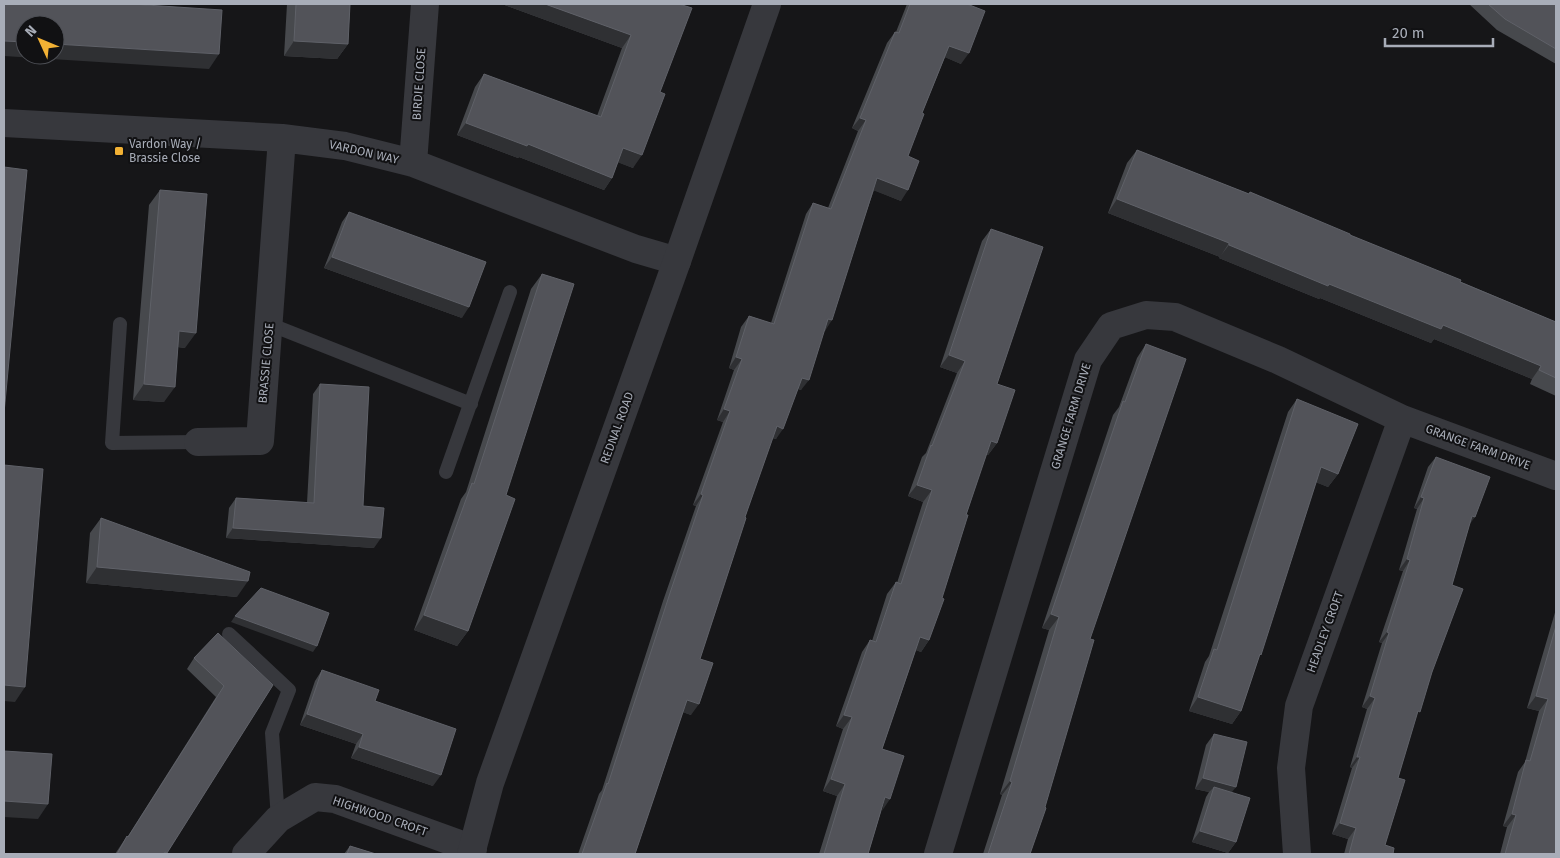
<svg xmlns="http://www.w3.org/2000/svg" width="1560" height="858" viewBox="0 0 1560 858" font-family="'Fira Sans',sans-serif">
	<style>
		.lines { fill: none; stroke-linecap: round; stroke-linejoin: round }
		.service { stroke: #37383d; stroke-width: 14 }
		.minor { stroke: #37383d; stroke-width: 28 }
		.tertiary { stroke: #37383d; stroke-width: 28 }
		.wall { fill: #47494d }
		.shaded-wall { fill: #2f3033 }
		.building { fill: #525359; stroke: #5f6168 }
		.poi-dot { fill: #f2b134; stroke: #111113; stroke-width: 2 }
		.labels { text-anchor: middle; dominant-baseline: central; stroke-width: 4; stroke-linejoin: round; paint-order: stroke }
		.street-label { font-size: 12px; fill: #a8adb8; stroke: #111113 }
		.poi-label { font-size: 12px; fill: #a8adb8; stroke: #111113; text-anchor: start }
	</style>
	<rect width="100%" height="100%" fill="#161618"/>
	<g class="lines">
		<path class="service" d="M120 324 112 443 198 442
			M269 324 471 404
			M446 472 510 292
			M229 634 289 690 272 733 278 819"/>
		<path class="minor" d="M4 123 282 138 345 146 413 163 636 249 677 261
			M413 163 425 4
			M198 442 260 441 282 138
			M246 854 278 819 315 797 335 799 473 849
			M938 854 1088 360 1111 326 1146 315 1175 317 1278 360 1402 419 1556 476
			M1297 854 1291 768 1299 706 1402 419"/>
		<path class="tertiary" d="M471 854 490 783 677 261 767 4"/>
	</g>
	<path class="wall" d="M287 4H350L348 44 337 59 284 56Z
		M502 4H679L660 92 633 168 618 162 612 178 604 190 519 157 518 158 457 135 475 87 484 74 597 116 622 48Z
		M907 4H967L961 64 945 57 922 113 908 156 901 201 874 190 825 331H824L801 390 798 389 776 439 772 438 745 517 700 659 691 715 683 712 635 854H578L599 794 602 790 663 601 696 506 693 505 723 422 717 420 734 370 729 368 741 327 749 316 771 323 806 214 813 203 828 208 858 131 852 128 887 43 895 32H896Z
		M1469 4H1556V64L1497 30Z
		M1137 150 1249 194 1250 192 1350 235 1556 322V396L1530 384 1532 379 1434 339 1431 343 1320 298 1319 299 1219 258 1220 257 1108 213 1127 163Z
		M160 190 185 348 178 347 164 402 133 400 149 205Z
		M349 212 462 318 324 268 342 222Z
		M991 229 997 384V443L988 455 986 454 966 515 929 640 921 652 916 650 882 749 881 811 868 854H819L837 796 823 791 843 729 836 726 862 652 870 640 872 641 887 594 896 582 897 583 923 502 908 496 922 457 926 453 957 373 940 367 982 241Z
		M542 274 506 495 468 631 457 646 414 630 461 499 466 492 531 289Z
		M1146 344 1090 639 1030 854H983L1002 795 1000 794 1049 630 1042 628 1113 415 1119 407 1137 358Z
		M320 384 363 506 374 548 226 538 229 508 236 498 307 503 313 394Z
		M1297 399 1338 474 1328 487 1316 482 1241 711 1232 724 1189 711 1205 662 1209 656 1288 412Z
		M1436 457 1469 525 1452 585 1432 672 1416 716 1398 778 1385 845 1393 854H1344L1348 839 1332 834 1352 768 1350 767 1367 709 1362 707 1382 643 1379 642 1403 571 1399 570 1417 509 1414 508 1428 467Z
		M101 518 237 597 86 583 90 533Z
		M1556 609V854H1500L1507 827 1503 826 1518 772 1525 762 1539 711 1527 708Z
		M194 658 273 685 166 854H115L127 836H128L216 697 187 669Z
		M322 670 375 701 433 786 351 758 356 744 300 725 315 681Z
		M1214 734 1232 792 1236 842 1228 853 1192 842 1206 797 1209 792 1195 789 1206 745Z
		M350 846 376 854H344Z"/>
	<path class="shaded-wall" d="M502 4H545L631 35 622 48Z
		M4 41 25 42V55H55V44L219 54 209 69 4 56Z
		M294 41 348 44 337 59 284 56Z
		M949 46 969 53 961 64 942 56Z
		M860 118 866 120 858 131 852 128Z
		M466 123 528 144 612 178 604 190 519 157 518 158 457 135Z
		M623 148 642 155 633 168 614 161Z
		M877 178 908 190 901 201 870 189Z
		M1117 199 1229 243 1220 257 1108 213Z
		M1229 245 1329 284 1443 325 1541 366 1532 379 1434 339 1431 343 1320 298 1319 299 1219 258Z
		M332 257 469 307 462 318 324 268Z
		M828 319 832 320 825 331 820 329Z
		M179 331 196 333 185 348 169 346Z
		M949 355 965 361 957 373 940 367Z
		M736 357 742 359 734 370 729 368Z
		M802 378 809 380 801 390 795 388Z
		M144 384 175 387 164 402 133 400Z
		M724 409 730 411 723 422 717 420Z
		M777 426 783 429 776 439 769 437Z
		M991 441 997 443 988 455 982 453Z
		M1321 467 1338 474 1328 487 1312 481Z
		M917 485 932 490 923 502 908 496Z
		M701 494 703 495 696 506 693 505Z
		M1421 497 1424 498 1417 509 1414 508Z
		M1472 516 1475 517 1467 528Z
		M233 528 381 538 374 548 226 538Z
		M1407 559 1410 560 1403 571 1399 570Z
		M97 567 248 581 237 597 86 583Z
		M1051 614 1059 617 1049 630 1042 628Z
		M424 615 468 631 457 646 414 630Z
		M235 616 317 646 313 652 231 622Z
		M1387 632 1389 633 1382 643 1379 642Z
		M920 637 929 640 921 652 912 649Z
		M4 685 25 687 15 702 4 701Z
		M1370 696 1375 698 1367 709 1362 707Z
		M1536 696 1548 699 1539 711 1527 708Z
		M1198 697 1241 711 1232 724 1189 711Z
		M687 700 699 704 691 715 679 711Z
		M307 714 363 734 356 744 300 725Z
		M844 715 852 717 843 729 836 726Z
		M359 747 441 775 433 786 351 758Z
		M1357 757H1360L1352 768 1350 767Z
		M1203 778 1236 787 1228 797 1214 787 1209 792 1195 789Z
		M831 779 845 784 837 796 823 791Z
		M1010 781 1012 782 1002 795 1000 794Z
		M885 797 890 799 882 811Z
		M4 801 48 804 38 819 4 817Z
		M1512 814 1516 815 1507 827 1503 826Z
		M1340 823 1356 828 1348 839 1332 834Z
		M1200 831 1236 842 1228 853 1192 842Z"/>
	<path class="building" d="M4 4H131L222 10 219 54 55 44V25H25V42L4 41Z
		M296 4H350L348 44 294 41Z
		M545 4H679L692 8 660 92 665 94 642 155 623 148 612 178 528 144 527 146 466 123 484 74 601 117 631 35Z
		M910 4H967L985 11 969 53 949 46 922 113 924 114 908 156 919 161 908 190 877 178 832 320 828 319 809 380 802 378 783 429 777 426 745 517 746 518 700 659 713 663 699 704 687 700 635 854H582L607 783 608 784 671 590 703 495 701 494 730 411 724 409 742 359 736 357 749 316 774 324 813 203 831 209 866 120 860 118 895 32 899 33Z
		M1488 4H1556V49L1505 19Z
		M1137 150 1249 194 1250 192 1350 234V235L1461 280 1460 282 1556 322V378L1539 370 1541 366 1443 325 1441 329 1329 284 1328 286 1229 245V243L1117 199Z
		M4 167 27 170 4 413Z
		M160 190 207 194 196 333 179 331 175 387 144 384Z
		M349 212 486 262 469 307 332 257Z
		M991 229 1043 247 997 384 1015 390 997 443 991 441 966 515H968L942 598 944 599 929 640 920 637 882 749 904 756 890 799 885 797 868 854H824L845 784 831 779 852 717 844 715 870 640 876 642 896 582 901 584 932 490 917 485 931 445 932 446 965 361 949 355Z
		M542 274 574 284 506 495 515 499 468 631 424 615 472 483 474 484Z
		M1146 344 1186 359 1090 639 1094 640 1045 807 1046 808 1030 854H988L1012 782 1010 781 1059 617 1051 614 1123 401 1125 402Z
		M320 384 369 387 363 506 384 508 381 538 233 528 236 498 314 503Z
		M1297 399 1358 424 1338 474 1321 467 1261 655 1260 654 1241 711 1198 697 1214 649 1217 650Z
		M1436 457 1490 477 1475 517 1472 516 1452 585 1463 589 1432 672 1420 712 1418 711 1398 778 1405 780 1385 845 1394 848 1393 854H1349L1356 828 1340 823 1360 757H1357L1375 698 1370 696 1389 633 1387 632 1410 560 1407 559 1424 498 1421 497Z
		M4 465 43 469 25 687 4 685Z
		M101 518 250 572 248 581 97 567Z
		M261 588 329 613 317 646 235 616Z
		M1556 626V854H1505L1516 815 1512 814 1526 760 1530 761 1548 699 1536 696Z
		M218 633 273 685 167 853 165 852 164 854H117L127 836 128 837 224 686 194 658Z
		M322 670 379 690 375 701 456 729 441 775 359 747 363 734 307 714Z
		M1214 734 1247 742 1236 787 1203 778Z
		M4 751 52 754 48 804 4 801Z
		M1214 787 1250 798 1236 842 1200 831Z
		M350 846 376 854H347Z"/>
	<rect class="poi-dot" x="114" y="146" width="10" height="10" rx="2.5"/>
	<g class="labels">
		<g class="street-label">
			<text transform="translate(419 84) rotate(-86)">BIRDIE CLOSE</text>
			<text transform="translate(364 152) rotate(13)">VARDON WAY</text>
			<text transform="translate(266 363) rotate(-85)">BRASSIE CLOSE</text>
			<text transform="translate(1071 416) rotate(-73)">GRANGE FARM DRIVE</text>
			<text transform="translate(617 428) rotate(-70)">REDNAL ROAD</text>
			<text transform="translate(1478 447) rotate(20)">GRANGE FARM DRIVE</text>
			<text transform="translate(1325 632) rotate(-70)">HEADLEY CROFT</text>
			<text transform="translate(380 816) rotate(19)">HIGHWOOD CROFT</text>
		</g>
		<g class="poi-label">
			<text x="129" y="144">Vardon Way /<tspan x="129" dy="14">Brassie Close</tspan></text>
		</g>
	</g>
	<rect width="1560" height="858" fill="none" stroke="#a8adb8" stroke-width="10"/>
	<g transform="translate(40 40) rotate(314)"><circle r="24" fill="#111113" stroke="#4d4f55"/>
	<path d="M0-4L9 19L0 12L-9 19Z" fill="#f2b134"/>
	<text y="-8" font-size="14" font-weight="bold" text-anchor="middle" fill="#a8adb8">N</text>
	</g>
	<path d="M1385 38v8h108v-8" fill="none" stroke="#a8adb8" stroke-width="2.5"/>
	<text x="1392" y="38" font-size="15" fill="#a8adb8" stroke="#111113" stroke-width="4" paint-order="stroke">20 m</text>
</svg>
